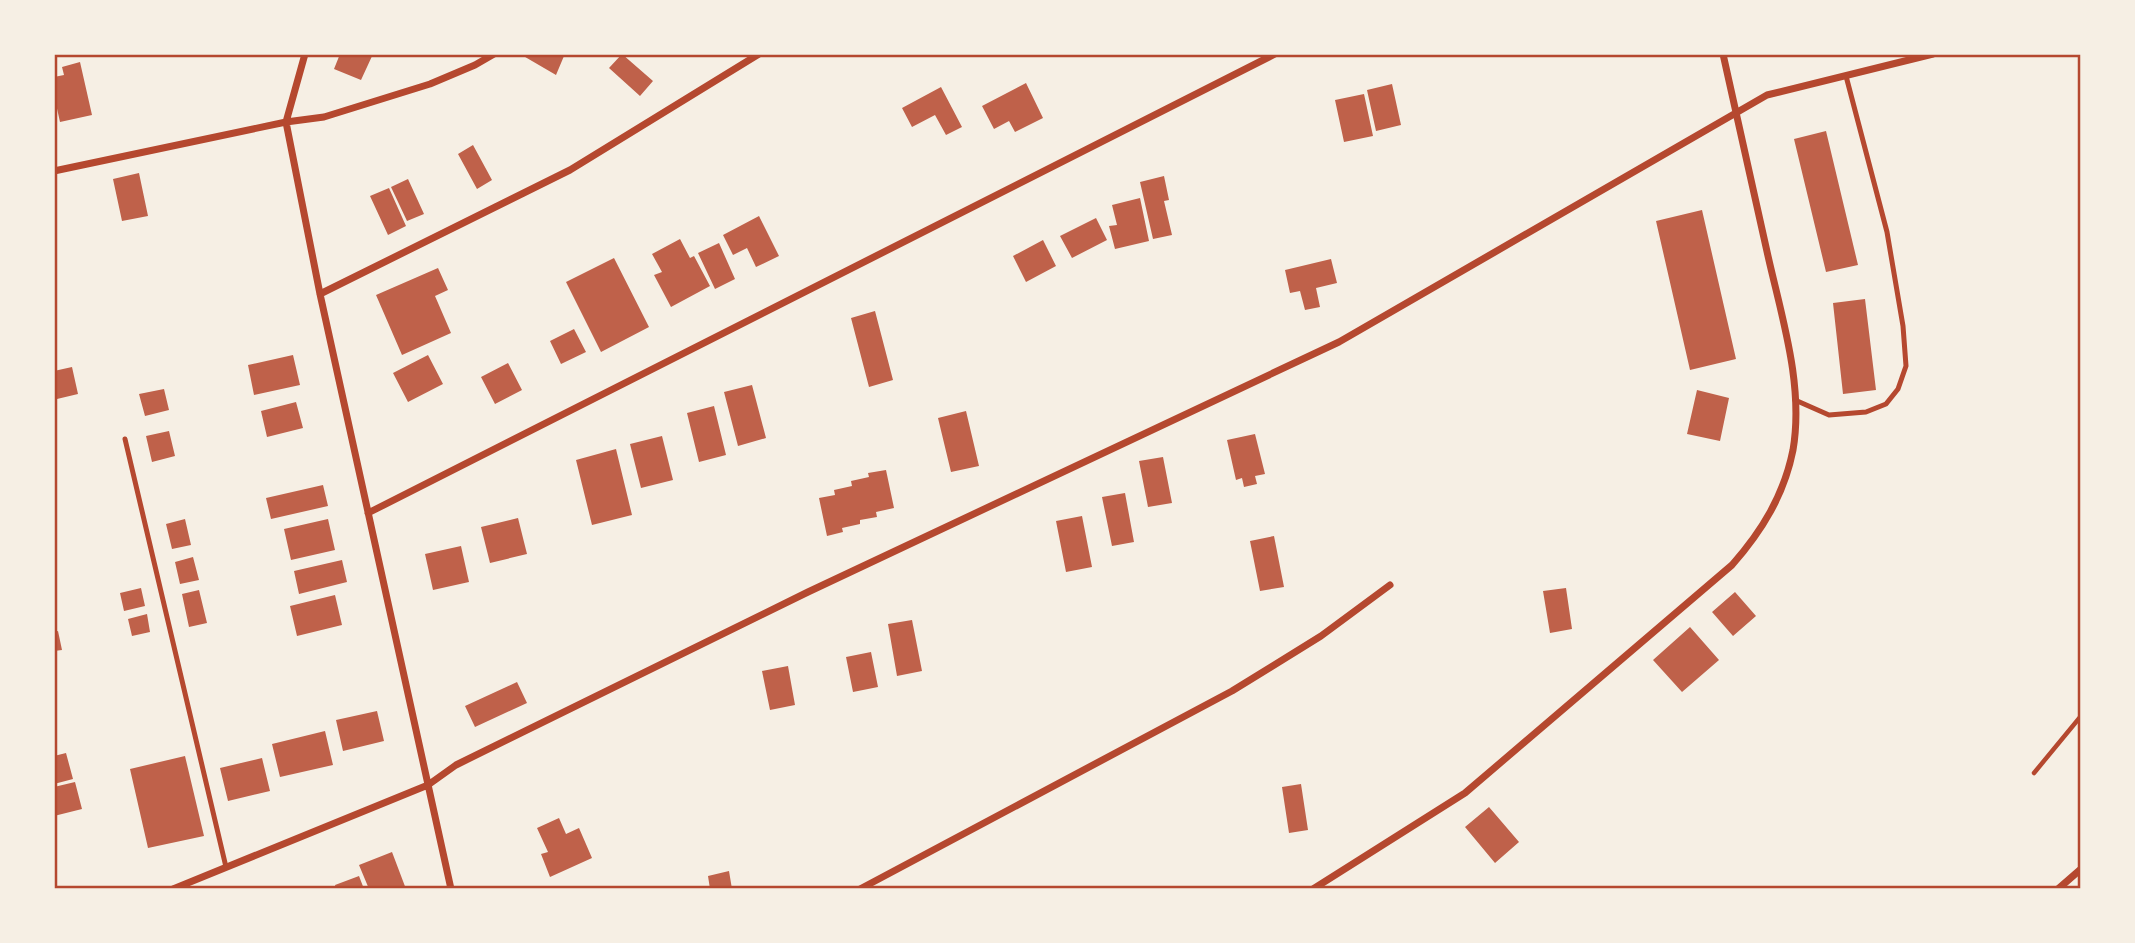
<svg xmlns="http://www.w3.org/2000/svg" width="2135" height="943" viewBox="0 0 2135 943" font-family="Manrope,sans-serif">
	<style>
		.building { fill: #bf614a }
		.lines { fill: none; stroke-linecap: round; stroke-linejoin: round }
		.path { stroke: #b5482f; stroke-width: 4.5 }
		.service { stroke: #b5482f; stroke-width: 5 }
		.minor { stroke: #b5482f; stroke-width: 7 }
		.neatline { fill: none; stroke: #b5482f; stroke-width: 2.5 }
	</style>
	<rect width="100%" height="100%" fill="#f6efe4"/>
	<path class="building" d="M340 54H373L361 80 334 69Z
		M520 54H560L564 56 556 75Z
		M622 54 653 81 640 96 609 68Z
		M80 62 92 115 60 122 54 95V77L64 75 62 67Z
		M1026 83 1043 118 1015 132 1009 121 994 129 982 106Z
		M1392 84 1401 125 1376 131 1367 90Z
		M941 87 962 127 946 135 935 115 912 127 902 108Z
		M1364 94 1373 136 1344 142 1335 100Z
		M1826 131 1858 265 1826 272 1794 139Z
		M473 145 492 180 477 189 458 154Z
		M139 173 148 216 122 221 113 179Z
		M1164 176 1169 200 1164 201 1172 235 1153 239 1140 182Z
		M408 179 424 214 407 221 391 187Z
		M389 188 406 226 388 235 370 196Z
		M1140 198 1149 241 1115 249 1109 226 1117 225 1112 205Z
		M1702 210 1736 359 1690 370 1656 221Z
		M759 216 779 256 756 267 747 248 733 255 723 235Z
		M1096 218 1107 240 1072 258 1060 236Z
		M680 239 690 258 694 256 710 286 671 307 654 275 662 272 652 254Z
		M1043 240 1056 266 1026 282 1013 256Z
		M719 243 735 279 715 289 698 253Z
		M614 258 649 327 601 352 566 282Z
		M1331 259 1337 283 1316 288 1320 307 1305 310 1300 291 1290 293 1285 270Z
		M438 268 448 290 435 296 451 333 402 355 376 295Z
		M1865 299 1876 390 1843 394 1833 303Z
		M875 311 893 380 869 387 851 318Z
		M574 329 586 352 561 364 550 341Z
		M293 355 300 385 254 395 248 365Z
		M428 355 443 384 408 402 393 373Z
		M508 363 522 390 495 404 481 377Z
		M72 367 78 394 57 399 54 371Z
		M752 385 766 438 738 446 724 392Z
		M164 389 169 410 145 416 139 394Z
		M1697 390 1729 398 1720 441 1687 434Z
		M296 402 303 428 267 437 261 411Z
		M714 406 726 455 699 462 687 413Z
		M966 411 979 466 951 472 938 418Z
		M169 431 175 456 152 462 146 436Z
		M1255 434 1265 474 1255 476 1257 484 1244 487 1242 478 1236 480 1227 440Z
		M662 436 673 480 641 488 630 444Z
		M616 449 632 515 592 525 576 460Z
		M1163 457 1172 503 1148 507 1139 461Z
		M886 470 894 508 876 512 877 517 860 520V524L842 528 843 532 827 536 819 498 835 495 834 490 852 486 851 481 869 477 868 473Z
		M323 485 328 506 271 519 266 498Z
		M1125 493 1134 542 1112 546 1102 497Z
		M1082 516 1092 567 1066 572 1056 521Z
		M518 518 527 554 490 563 481 527Z
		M185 519 191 545 172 549 166 524Z
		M328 519 335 550 291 560 284 529Z
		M1274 536 1284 587 1260 591 1250 541Z
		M461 546 469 582 433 590 425 554Z
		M193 557 199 580 180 584 175 562Z
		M342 560 347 582 299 594 294 571Z
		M141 588 145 606 124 611 120 593Z
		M1566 588 1572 629 1550 633 1543 591Z
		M199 590 207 623 189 627 182 594Z
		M1735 592 1756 616 1733 636 1712 612Z
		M335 595 342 625 297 636 290 606Z
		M147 614 150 632 132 636 128 619Z
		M912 620 922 671 897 676 888 624Z
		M1690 627 1719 660 1682 692 1653 660Z
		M58 631 62 650 54 651V632Z
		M871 652 878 687 853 692 846 657Z
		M788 666 795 705 770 710 762 671Z
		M517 682 527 703 475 727 465 706Z
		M377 711 384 741 343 751 336 720Z
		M325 731 333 765 280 777 272 744Z
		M66 753 73 779 54 784V756Z
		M185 756 204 836 148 848 130 769Z
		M262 758 270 791 228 801 220 768Z
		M75 782 82 809 54 816V787Z
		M1301 784 1308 830 1289 833 1282 787Z
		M1489 807 1519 842 1495 863 1465 827Z
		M559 818 566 834 579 828 592 858 550 877 541 854 548 852 537 828Z
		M392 852 406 889H369L359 865Z
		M729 871 732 889H710L708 876Z
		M359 876 364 889H336L335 885Z"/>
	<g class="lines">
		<path class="path" d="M2034 773 2081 716"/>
		<path class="service" d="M1795 400 1829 415 1866 412 1886 404 1898 389 1906 366 1903 326 1887 232 1846 76
			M125 439 226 867"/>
		<path class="minor" d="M305 54 286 122 320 294 451 889
			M54 171 286 122 324 117 430 84 475 65 494 54
			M320 294 570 170 759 54
			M368 513 1275 54
			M173 889 428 785 456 765 808 592 1339 342 1767 95 1933 54
			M860 889 1232 691 1321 636 1390 585
			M1313 889 1465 793 1732 565C1762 531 1784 495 1793 450 1804 386 1782 318 1768 256 1753 189 1738 122 1723 54
			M2058 889 2081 869"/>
	</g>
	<rect width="2135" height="943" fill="none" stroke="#f6efe4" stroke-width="112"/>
	<rect x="56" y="56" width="2023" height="831" class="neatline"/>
</svg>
